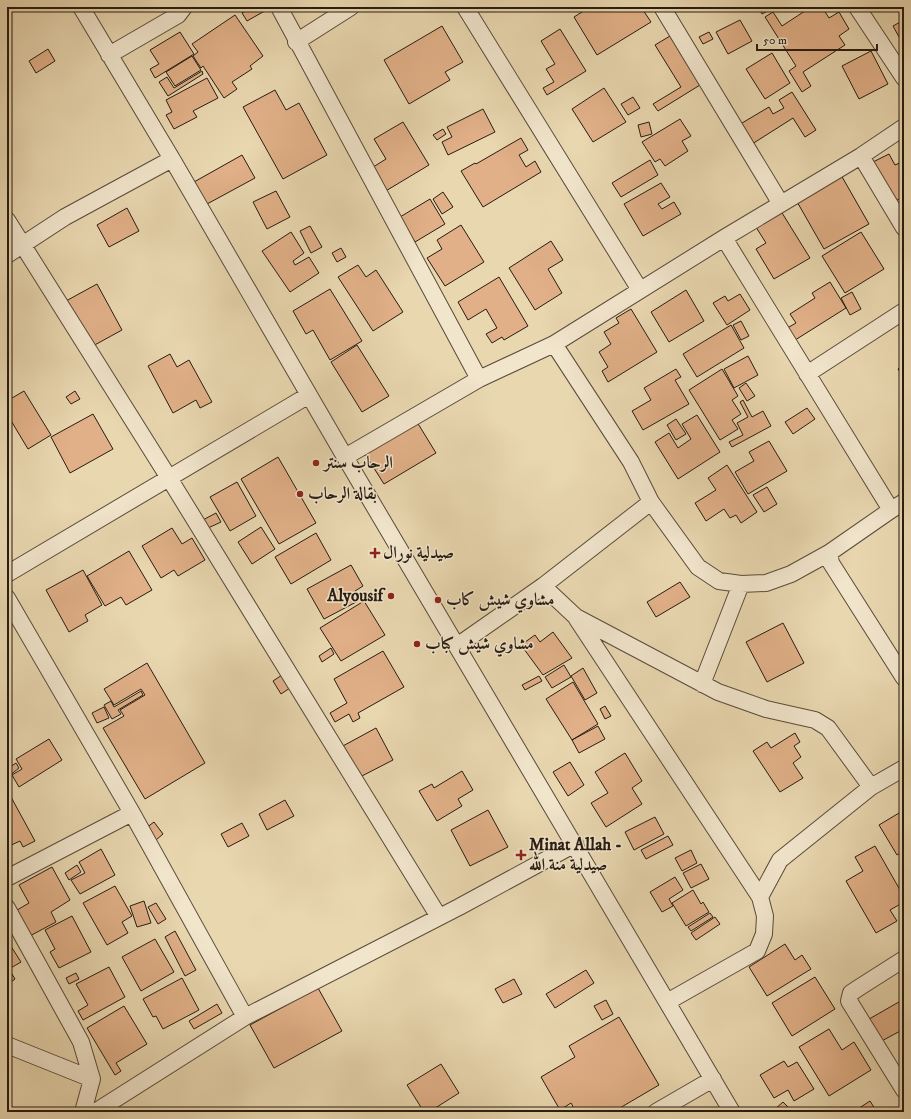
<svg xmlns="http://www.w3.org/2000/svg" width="911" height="1119" viewBox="0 0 911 1119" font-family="'IM FELL DW Pica',Amiri,serif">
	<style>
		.building { fill: #e1b088; stroke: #271c11 }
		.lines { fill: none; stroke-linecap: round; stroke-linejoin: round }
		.minor-casing { stroke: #584b39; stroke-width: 18 }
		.minor { stroke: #f1e5cc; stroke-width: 16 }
		.poi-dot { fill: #8f2418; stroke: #f1e5cc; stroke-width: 1.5 }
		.labels { text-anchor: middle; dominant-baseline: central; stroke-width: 3; stroke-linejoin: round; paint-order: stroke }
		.poi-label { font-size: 17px; font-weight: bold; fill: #271c11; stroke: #f1e5cc; text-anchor: start }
	</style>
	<rect width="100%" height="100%" fill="#e9d7b0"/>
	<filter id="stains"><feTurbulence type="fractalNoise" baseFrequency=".005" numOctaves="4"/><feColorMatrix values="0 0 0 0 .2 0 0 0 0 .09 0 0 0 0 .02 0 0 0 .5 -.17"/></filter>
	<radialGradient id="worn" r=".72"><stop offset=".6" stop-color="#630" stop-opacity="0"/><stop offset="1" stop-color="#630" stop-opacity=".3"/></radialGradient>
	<path class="building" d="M253 7H269L270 8 247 21 242 13Z
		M590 7H641L651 22 597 55 574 17Z
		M758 7H775L762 14Z
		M811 7H822L829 18 839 12 849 29 839 36 845 45 803 72 811 86 802 92 789 71 796 66 765 17 773 12 782 26Z
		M235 15 263 56 250 66 252 69 232 82 237 89 224 98 203 66 201 68 193 56 198 52 192 44Z
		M740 20 752 41 728 54 716 32Z
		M904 20V46L893 26Z
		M442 26 463 62 445 72 450 80 409 104 384 60Z
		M560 29 586 71 547 95 543 88 554 82 546 69 555 64 541 41Z
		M180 32 194 54 155 78 150 69 159 64 150 50Z
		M709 32 713 39 703 44 699 37Z
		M670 36 700 85 658 111 653 104 681 87 655 45Z
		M48 49 55 61 36 73 29 61Z
		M871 51 888 84 859 99 842 66Z
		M772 53 790 83 765 99 746 69Z
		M192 56 201 70 175 86 166 72Z
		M202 71 203 74 168 96 159 82 167 77 174 88Z
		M207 78 218 98 193 111 197 117 174 129 166 115 172 112 166 100Z
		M604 88 626 122 593 142 572 109Z
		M275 90 286 110 299 103 327 155 283 179 243 107Z
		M792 92 816 130 805 137 793 118 749 146 737 126 769 107 773 114 784 108 779 100Z
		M633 97 640 108 628 115 621 104Z
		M483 109 495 132 448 155 442 142 452 137 447 127Z
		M680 119 691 136 682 141 688 151 665 166 660 159 655 162 642 142Z
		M403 122 429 165 384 192 370 169 386 159 374 139Z
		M649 122 652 134 641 137 638 125Z
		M443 129 446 134 437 140 433 135Z
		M521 138 528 150 519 155 526 167 535 161 541 172 483 207 461 171 475 163 476 164Z
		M889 154 895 165 904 161V196L894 202 873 162Z
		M242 155 255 178 207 204 194 182Z
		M650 160 658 175 621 197 612 183Z
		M841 175 869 224 824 249 796 200Z
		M661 183 670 197 658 204 662 209 674 202 681 214 643 236 624 204Z
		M276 191 290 217 267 229 253 202Z
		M443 192 453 207 442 214 433 199Z
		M430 199 445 224 415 242 400 217Z
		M127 208 139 231 109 247 97 225Z
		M779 208 810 258 774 279 756 249 766 243 754 224Z
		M461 225 484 262 445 286 427 258 442 249 437 240Z
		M310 226 322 247 311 253 300 231Z
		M291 232 304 253 293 261 295 265 309 257 319 273 290 292 262 251Z
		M861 232 884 269 845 293 822 256Z
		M551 241 563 260 548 269 562 293 535 310 509 268Z
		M341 248 346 257 337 262 332 253Z
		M358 265 366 277 376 270 403 312 373 331 338 277Z
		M499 277 528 326 504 340 502 337 492 343 486 334 497 328 486 309 468 320 458 302Z
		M830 282 846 308 792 342 784 330 796 323 790 314 815 298 812 293Z
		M97 284 122 330 91 347 66 301Z
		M330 289 362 341 330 360 313 330 306 334 293 311Z
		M686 290 704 321 669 342 651 312Z
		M852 292 861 309 850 315 841 298Z
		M740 294 750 310 727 325 713 303 725 296 728 301Z
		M631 309 657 352 608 382 602 371 608 367 599 352 611 344 604 332 619 323 616 318Z
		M741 321 749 336 741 340 733 325Z
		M731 325 744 348 697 377 683 354Z
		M357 345 389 396 362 412 331 362Z
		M170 354 177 367 189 360 212 402 200 408 196 400 173 413 148 366Z
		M748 356 758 375 734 388 724 369Z
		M904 365V378L898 369Z
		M676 369 681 377 675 380 689 404 643 430 632 411 651 400 644 388Z
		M722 369 738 396 732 400 741 414 732 420 738 429 720 440 689 390Z
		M746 383 755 396 747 401 739 388Z
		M24 391 51 435 28 449 7 414V401Z
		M75 391 80 399 71 404 66 397Z
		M743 400 752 417 763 411 771 426 732 447 729 442 743 435 737 423 748 417 740 402Z
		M807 408 815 419 793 434 785 422Z
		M93 414 113 449 70 473 51 437Z
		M697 415 720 452 678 479 655 442 669 433 678 448 691 439 682 424Z
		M676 419 686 434 676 440 667 425Z
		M417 422 436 453 384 484 365 454Z
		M769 441 787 471 748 494 735 472 754 461 749 452Z
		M278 457 316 523 279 544 241 479Z
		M727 465 757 512 741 523 736 515 730 518 724 509 706 521 695 503 716 490 708 478Z
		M237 482 256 516 230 531 210 497Z
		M767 487 777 504 764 512 753 495Z
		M216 513 221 522 206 529 201 521Z
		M261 527 275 549 252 564 238 542Z
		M172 528 182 544 192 538 205 560 178 576 174 570 161 578 142 546Z
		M316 533 331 560 291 584 275 557Z
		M129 551 152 590 126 605 121 597 105 606 87 576Z
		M351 565 363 586 355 591 360 600 324 619 307 589Z
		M83 570 102 605 85 615 88 621 69 632 46 590Z
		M680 582 690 597 656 617 647 602Z
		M364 601 385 635 341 661 320 628Z
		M783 623 804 663 767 682 746 642Z
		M553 632 572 658 543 675 521 645 535 635 540 642Z
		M331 648 334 654 322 662 319 656Z
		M383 651 404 687 358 713 360 718 353 722 349 714 335 722 330 713 347 703 334 679Z
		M147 663 205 763 145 799 103 728 124 716 120 710 145 695 141 689 114 705 104 689Z
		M564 665 571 677 552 688 545 677Z
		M583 668 597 693 585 700 571 676Z
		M285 673 293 686 281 694 273 681Z
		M539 676 542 681 525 690 522 685Z
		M573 682 598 724 572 740 546 699Z
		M141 691 143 695 118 710 121 714 112 719 104 705 111 701 114 707Z
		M605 706 611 716 605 719 600 709Z
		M104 707 109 718 97 723 92 713Z
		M598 726 605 739 579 753 572 740Z
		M376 728 393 760 358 778 341 747Z
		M795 733 800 742 794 746 801 757 793 763 803 778 780 792 753 751 767 742 771 748Z
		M49 739 62 760 19 787 12 775 22 769 16 759Z
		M625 753 642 781 632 788 642 804 606 827 591 803 608 793 595 772Z
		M570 762 584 785 568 796 553 772Z
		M16 763 19 768 9 776 7 769Z
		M462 771 473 790 458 799 462 806 437 821 419 791 432 784 434 788Z
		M11 797 35 841 23 847 20 841 7 847V799Z
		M285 800 294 816 267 830 259 814Z
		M488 810 508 847 470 866 451 830Z
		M904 810V855L902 852 897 855 879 825Z
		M655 817 664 834 634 850 625 832Z
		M154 822 163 834 156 840 146 828Z
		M242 823 249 836 228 847 221 834Z
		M668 836 673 845 646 859 641 850Z
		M875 846 904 897V902L890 910 897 921 876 933 846 881 863 871 855 857Z
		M101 849 115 875 80 894 71 880 85 873 79 862Z
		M691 850 697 863 682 871 675 858Z
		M701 864 709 879 691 888 683 873Z
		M77 865 81 872 69 880 65 873Z
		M52 867 70 900 51 912 56 922 26 938 12 913 29 903 19 885Z
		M675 877 683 890 669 899 673 906 662 912 650 892Z
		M115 886 132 916 122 922 128 933 107 945 83 903Z
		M693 890 701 904 703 902 709 912 686 926 672 903Z
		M144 901 151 923 137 927 130 906Z
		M156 903 166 919 158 924 148 907Z
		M710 913 713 917 691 931 688 927Z
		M72 916 91 952 59 968 50 952 55 949 45 930Z
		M715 917 720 924 696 940 691 933Z
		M175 931 196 970 185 976 165 937Z
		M155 939 174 972 141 991 122 957Z
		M7 940 21 962 9 969 15 979 7 985Z
		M785 944 795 960 802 955 811 969 767 996 749 967Z
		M109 967 125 997 83 1020 78 1011 88 1005 76 984Z
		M586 970 594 983 555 1008 546 994Z
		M76 973 79 979 69 984 66 978Z
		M815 977 835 1009 792 1036 772 1003Z
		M182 978 199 1010 163 1029 156 1016 153 1017 143 999Z
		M514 979 522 994 503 1003 495 989Z
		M318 988 342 1031 274 1068 250 1025Z
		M904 999V1029L878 1043 864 1022Z
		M606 1000 613 1014 602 1020 594 1006Z
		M217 1004 222 1013 194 1029 189 1021Z
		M124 1006 147 1044 116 1063 121 1071 115 1075 87 1028Z
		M619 1017 659 1085 613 1112H576L571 1103 560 1110 541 1077 575 1057 569 1046Z
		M829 1029 842 1050 854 1042 871 1070 829 1096 799 1047Z
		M784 1061 788 1067 797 1062 814 1089 794 1101 788 1090 774 1098 760 1075Z
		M441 1064 459 1093 429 1112H424L407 1085Z
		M870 1101 877 1112H853Z
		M783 1102 790 1109 787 1112H776L774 1110Z"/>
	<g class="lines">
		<defs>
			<path id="minor" d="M81 7 172 159 345 457 732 1112
				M279 7 479 379
				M465 7 640 290
				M662 7 781 204
				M857 7 904 78
				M296 42 351 7
				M109 55 178 15 184 7
				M861 156 904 228
				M7 220 169 478 439 917
				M724 238 891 510 829 553 831 563 904 678
				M7 255 65 217 172 159
				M554 344 631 462 651 502 698 567 719 581 741 584 766 583 791 574 829 553
				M807 374 904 311
				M345 457 479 379 554 344 724 238 861 156 904 127
				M891 510 904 502
				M7 574 309 395
				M543 586 651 502
				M7 598 132 813 245 1017
				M577 619 760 897
				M457 646 543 586 576 617 718 692 766 709 815 720 828 728 871 787
				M702 684 741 584
				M7 878 132 813
				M7 908 81 1042 92 1079 83 1112
				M904 959 860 987 851 993 849 1001 904 1090
				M667 1002 757 951 764 934 765 916 760 897 780 860 871 787 904 768
				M7 1045 92 1079
				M95 1112 245 1017 459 907 575 844
				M656 1112 713 1079"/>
		</defs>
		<use href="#minor" class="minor-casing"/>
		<use href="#minor" class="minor"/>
	</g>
	<g class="poi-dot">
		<circle cx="316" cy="463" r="4"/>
		<circle cx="300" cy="494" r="4"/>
		<path d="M373 547h4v4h4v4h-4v4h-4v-4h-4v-4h4z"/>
		<circle cx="391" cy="596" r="4"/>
		<circle cx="438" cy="600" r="4"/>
		<circle cx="417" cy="644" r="4"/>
		<path d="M519 849h4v4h4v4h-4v4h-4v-4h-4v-4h4z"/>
	</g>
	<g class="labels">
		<g class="poi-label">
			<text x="324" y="463">الرحاب سنتر</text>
			<text x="308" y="494">بقالة الرحاب</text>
			<text x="383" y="553">صيدلية نورال</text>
			<text x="383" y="596" text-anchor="end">Alyousif</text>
			<text x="446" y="600">مشاوي شيش كاب</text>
			<text x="425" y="644">مشاوي شيش كباب</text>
			<text x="529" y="845">Minat Allah -<tspan x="529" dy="20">صيدلية منة الله</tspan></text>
		</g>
	</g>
	<rect width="911" height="1119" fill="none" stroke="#e9d7b0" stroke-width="24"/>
	<rect x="8" y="8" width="895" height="1103" fill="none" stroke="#271c11" stroke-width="2"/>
	<rect x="12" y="12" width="887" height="1095" fill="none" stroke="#271c11"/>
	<path d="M757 44v6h120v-6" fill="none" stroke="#271c11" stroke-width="2"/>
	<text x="763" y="44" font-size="12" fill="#271c11" stroke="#f1e5cc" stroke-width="3" paint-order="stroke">50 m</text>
	<rect width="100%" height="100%" filter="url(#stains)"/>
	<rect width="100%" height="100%" fill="url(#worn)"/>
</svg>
